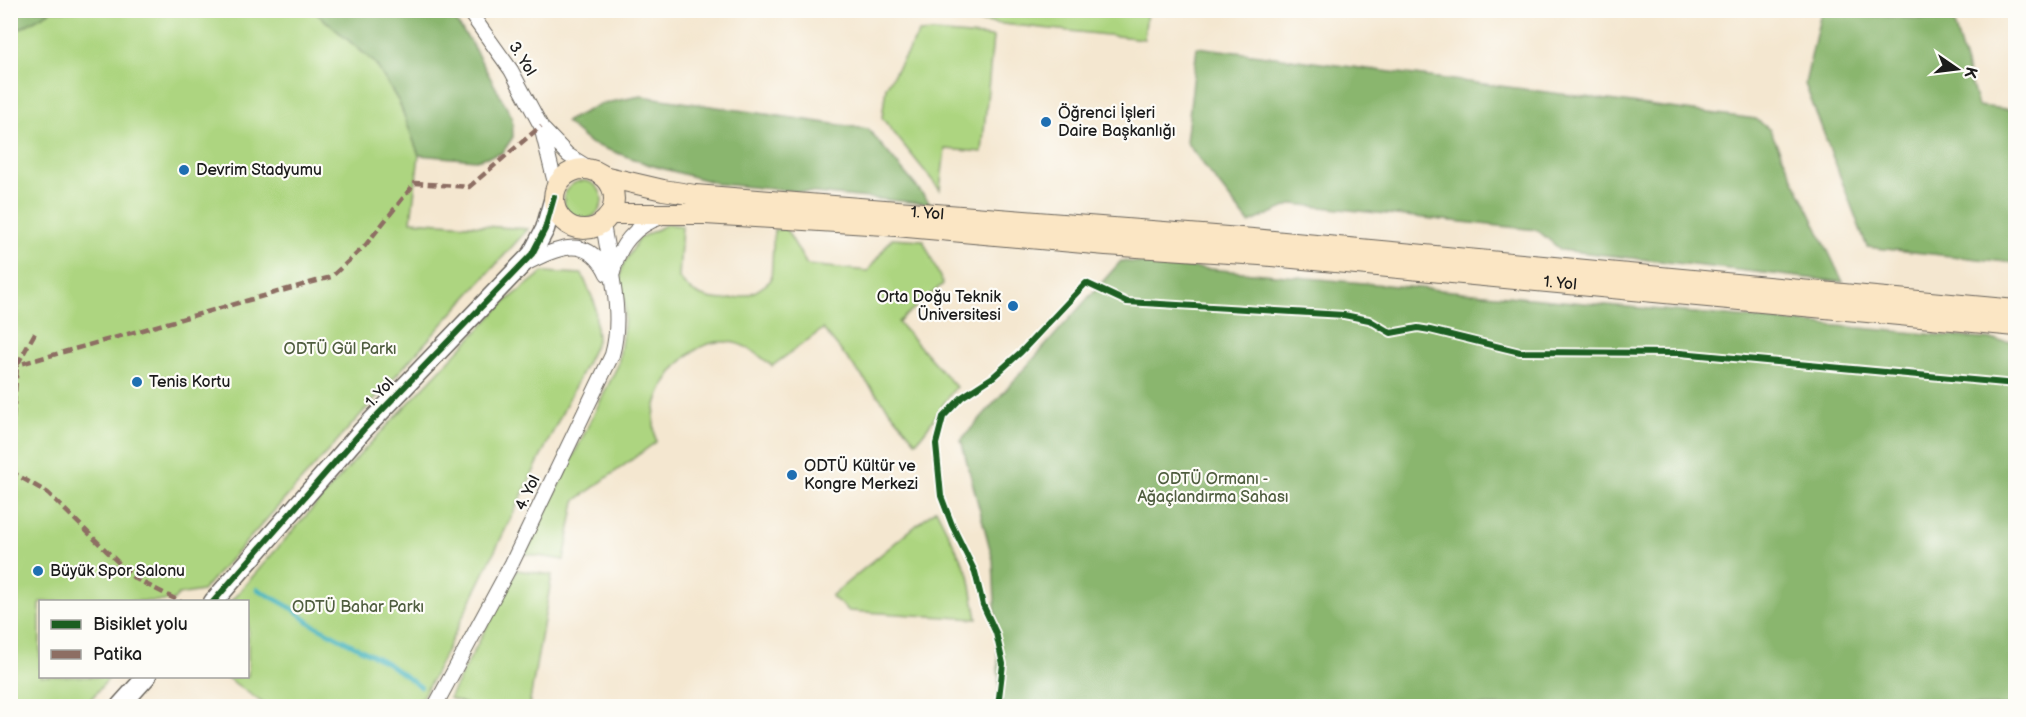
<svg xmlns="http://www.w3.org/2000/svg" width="2026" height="717" viewBox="0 0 2026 717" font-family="'Balsamiq Sans',sans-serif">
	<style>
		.green { fill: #add580; stroke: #64784e; stroke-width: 1.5 }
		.forest { fill: #8ab66e; stroke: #536945; stroke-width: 1.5 }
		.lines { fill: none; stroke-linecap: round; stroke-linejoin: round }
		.stream { stroke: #47b5c0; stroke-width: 4.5 }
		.minor-casing { stroke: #68635b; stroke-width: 16 }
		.tertiary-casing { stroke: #68635b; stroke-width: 21 }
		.secondary-casing { stroke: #68635b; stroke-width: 22 }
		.minor { stroke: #fff; stroke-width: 14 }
		.tertiary { stroke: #fff; stroke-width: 18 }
		.secondary { stroke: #fbe6c4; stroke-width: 20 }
		.quiet { stroke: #8d6e63; stroke-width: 4.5; stroke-dasharray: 9 4.5; stroke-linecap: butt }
		.cycleway-casing { stroke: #fdfcf7; stroke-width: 10 }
		.cycleway { stroke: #1b5e20; stroke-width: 6 }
		.poi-dot { fill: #1f6fb2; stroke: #fdfcf7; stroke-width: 2 }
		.labels { text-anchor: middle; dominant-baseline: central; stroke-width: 4.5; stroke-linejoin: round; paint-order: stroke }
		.street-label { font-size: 16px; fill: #1c1c1c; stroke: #fdfcf7 }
		.poi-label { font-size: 16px; fill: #1c1c1c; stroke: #fdfcf7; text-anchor: start }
		.park-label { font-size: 16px; fill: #4f5d3f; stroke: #fdfcf7 }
	</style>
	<rect width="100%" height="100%" fill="#fdfcf7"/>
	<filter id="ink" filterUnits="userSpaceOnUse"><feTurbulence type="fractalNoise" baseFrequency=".0167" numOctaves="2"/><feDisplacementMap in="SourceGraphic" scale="12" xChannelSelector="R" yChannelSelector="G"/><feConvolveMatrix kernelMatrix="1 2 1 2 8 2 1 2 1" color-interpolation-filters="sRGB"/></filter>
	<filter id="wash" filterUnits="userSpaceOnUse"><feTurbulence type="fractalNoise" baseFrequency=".008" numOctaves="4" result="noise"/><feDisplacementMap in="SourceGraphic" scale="24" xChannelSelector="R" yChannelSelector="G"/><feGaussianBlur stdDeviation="1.35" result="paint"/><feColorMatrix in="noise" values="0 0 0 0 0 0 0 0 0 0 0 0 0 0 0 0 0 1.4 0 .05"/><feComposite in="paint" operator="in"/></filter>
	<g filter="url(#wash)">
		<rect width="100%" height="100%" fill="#f4e7d0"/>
		<path class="green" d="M51 11H314L375 63 399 102 419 155 411 221 528 229 202 591 178 595 173 601 40 602V676L110 677 85 706H11L10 34Z
			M900 11 1147 10V11L1144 39 900 13Z
			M934 32 993 37 982 152 945 149 940 190 882 118 886 87 919 33Z
			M564 200a19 19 0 1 1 38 0a19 19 0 1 1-38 0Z
			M668 224 682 226 679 278C702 309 745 304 771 280L774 230 786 229 807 265 868 271 892 238 923 240 943 284 898 322 956 387C941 405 932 425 916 442L823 329 772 366C759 355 745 343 728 342 692 338 662 378 655 409 653 420 654 431 656 442L575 501 564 560 525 554 618 365 624 325 625 304 620 282 622 267 639 238Z
			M543 272 582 274 595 304 597 341 434 676 417 706H267L226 677 248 676V602L231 601 364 450 504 303Z
			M936 509 969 575 977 619 849 611 831 596Z
			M517 570 552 575 529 706H472L449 698Z"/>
		<path class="forest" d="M11 10H51V11L11 34Z
			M314 11H448L470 41 512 117 513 137 502 153 476 160 419 155 399 102 375 63Z
			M1821 12 1953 21 1978 106 2015 110V263L1867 247 1805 84Z
			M1197 47 1756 119 1770 130 1843 282 1561 250 1537 230 1293 204 1249 223 1186 142Z
			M641 96 868 129 931 204 720 184 650 165 590 143 565 122 600 104Z
			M1121 261 2015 342V706H1000L993 560 961 440Z"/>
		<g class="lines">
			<path class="stream" d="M257 589 293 609 310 623 387 663 421 687"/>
		</g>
	</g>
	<g filter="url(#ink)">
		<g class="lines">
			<defs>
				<path id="minor" d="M468 10 511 70 541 126 556 187
					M544 130 568 155 594 171
					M525 264C557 248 588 233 607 274
					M613 273C618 246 635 225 662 217
					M435 706 512 563 612 355C624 312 609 266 603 223"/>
				<path id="tertiary" d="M213 602 363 430 532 254 545 229 554 197
					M120 706 147 676"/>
				<g id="secondary">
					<circle cx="584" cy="199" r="30"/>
					<path id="s1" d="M603 176 663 190 695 195 1253 239 2016 310"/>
					<path id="s2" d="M611 214H705L885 225 1106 245 1260 255 2016 326"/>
				</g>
			</defs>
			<use href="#minor" class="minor-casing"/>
			<use href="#tertiary" class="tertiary-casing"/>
			<use href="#secondary" class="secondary-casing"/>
			<use href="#minor" class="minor"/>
			<use href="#tertiary" class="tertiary"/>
			<use href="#secondary" class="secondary"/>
			<path class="quiet" d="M10 367 331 277 364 247 415 183 469 187 541 126
				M10 459 17 365 35 333
				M10 471 48 493 134 578 181 602"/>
			<defs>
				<path id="cycleway" d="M213 602 363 430 532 254 545 229 554 197
					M998 706 1003 664 996 633 983 605 975 572 952 525 941 496 936 444 943 417 962 397 993 377 1021 352 1086 283 1127 302 1344 315 1369 320 1391 333 1418 328 1430 330 1520 352 1680 353 2016 384"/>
			</defs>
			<use href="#cycleway" class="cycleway-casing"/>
			<use href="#cycleway" class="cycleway"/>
		</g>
	</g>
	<g class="poi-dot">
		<circle cx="1046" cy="122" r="6"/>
		<circle cx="184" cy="170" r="6"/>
		<circle cx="1013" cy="306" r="6"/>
		<circle cx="137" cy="382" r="6"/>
		<circle cx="792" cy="475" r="6"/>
		<circle cx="38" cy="571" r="6"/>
	</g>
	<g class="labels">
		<g class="street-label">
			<text transform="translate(522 59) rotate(58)">3. Yol</text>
			<text stroke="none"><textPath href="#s1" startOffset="327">1. Yol</textPath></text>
			<text stroke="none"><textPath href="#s2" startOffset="952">1. Yol</textPath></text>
			<text transform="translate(380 393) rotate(-47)">1. Yol</text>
			<text transform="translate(528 493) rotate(-64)">4. Yol</text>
		</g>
		<g class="poi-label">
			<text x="1058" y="113">Öğrenci İşleri<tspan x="1058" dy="18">Daire Başkanlığı</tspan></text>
			<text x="196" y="170">Devrim Stadyumu</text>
			<text x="1001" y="297" text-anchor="end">Orta Doğu Teknik<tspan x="1001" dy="18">Üniversitesi</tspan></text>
			<text x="149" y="382">Tenis Kortu</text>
			<text x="804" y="466">ODTÜ Kültür ve<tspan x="804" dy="18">Kongre Merkezi</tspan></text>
			<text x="50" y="571">Büyük Spor Salonu</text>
		</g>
		<g class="park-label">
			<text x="340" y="349">ODTÜ Gül Parkı</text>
			<text x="1213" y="479">ODTÜ Ormanı -<tspan x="1213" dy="18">Ağaçlandırma Sahası</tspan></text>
			<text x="358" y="607">ODTÜ Bahar Parkı</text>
		</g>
	</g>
	<rect width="2026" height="717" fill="none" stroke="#fdfcf7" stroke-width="36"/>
	<rect x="39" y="600" width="210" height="78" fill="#fdfcf7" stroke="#a3a29f" stroke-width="1.5"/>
	<rect x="51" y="620" width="30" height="9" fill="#1b5e20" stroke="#a3a29f" stroke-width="1.5"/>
	<text x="93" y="630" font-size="18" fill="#1c1c1c">Bisiklet yolu</text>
	<rect x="51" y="650" width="30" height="9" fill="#8d6e63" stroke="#a3a29f" stroke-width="1.5"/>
	<text x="93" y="660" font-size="18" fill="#1c1c1c">Patika</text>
	<g transform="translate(1957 69) rotate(104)" stroke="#fdfcf7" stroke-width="4.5" paint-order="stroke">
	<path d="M0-4.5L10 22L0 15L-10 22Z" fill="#1c1c1c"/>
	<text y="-9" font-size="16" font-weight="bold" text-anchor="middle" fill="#1c1c1c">K</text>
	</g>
</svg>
